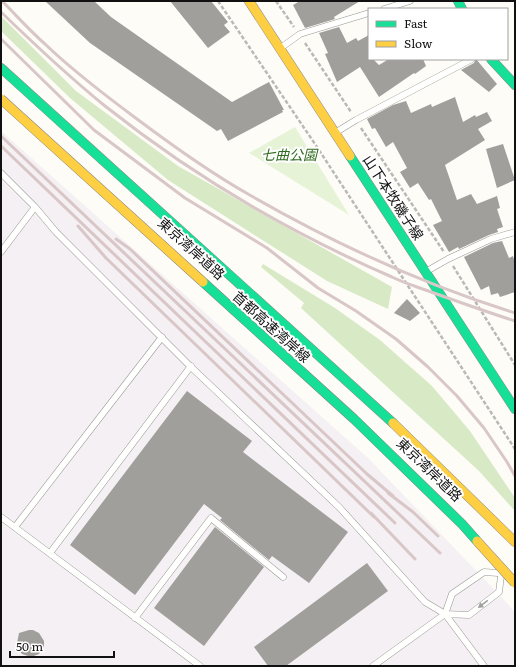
<svg xmlns="http://www.w3.org/2000/svg" width="516" height="667" viewBox="0 0 516 667" font-family="Literata,'Noto Sans JP',serif">
	<style>
		.industrial { fill: #f5f0f3 }
		.green { fill: #e7f3d7 }
		.forest { fill: #d8eac5 }
		.building { fill: #a19f9c }
		.lines { fill: none; stroke-linecap: round; stroke-linejoin: round }
		.lane-casing { stroke: #979795; stroke-width: 7 }
		.fast-casing { stroke: #8e8d8b; stroke-width: 10 }
		.slow-casing { stroke: #8e8d8b; stroke-width: 10 }
		.path { stroke: #b9b9b8; stroke-width: 2.5; stroke-dasharray: 4 2; stroke-linecap: butt }
		.lane { stroke: #fffffe; stroke-width: 6 }
		.fast { stroke: #16e098; stroke-width: 9 }
		.slow { stroke: #ffcf43; stroke-width: 9 }
		.rail { stroke: #d9c6c7; stroke-width: 3 }
		.fast-bridge-casing { stroke: #858482; stroke-width: 10; stroke-linecap: butt }
		.slow-bridge-casing { stroke: #858482; stroke-width: 10; stroke-linecap: butt }
		.fast-bridge { stroke: #16e098; stroke-width: 9 }
		.slow-bridge { stroke: #ffcf43; stroke-width: 9 }
		.oneway { fill: #a0a09f }
		.labels { text-anchor: middle; dominant-baseline: central; stroke-width: 4; stroke-linejoin: round; paint-order: stroke }
		.park-label { font-size: 14px; font-style: italic; fill: #2f6b1f; stroke: #fff }
		.street-label { font-size: 14px; fill: #111; stroke: #fff }
	</style>
	<rect width="100%" height="100%" fill="#fdfcf7"/>
	<path class="industrial" d="M1 131 368 458 508 604 515 613V666H1Z"/>
	<path class="green" d="M295 127 349 215 249 153Z"/>
	<path class="forest" d="M1 16 76 91 178 166 392 287 388 309 327 281 168 180 70 98 1 31Z
		M263 264 335 308 380 340 432 386 470 431 515 498V511L479 471 301 308 304 303 261 267Z"/>
	<path class="building" d="M45 1H94L111 17 232 102 269 82 284 110H282L283 112 228 141 221 129 217 131 90 43Z
		M170 1H211L228 22 224 25 230 32 208 48Z
		M300 1H360L334 17 335 19 305 28 293 5Z
		M339 27 347 43 356 38 358 41 369 35V59H373L379 65 389 59H423L426 66 415 74 414 73 379 97 360 67 337 82 325 54 328 53 319 33Z
		M476 59 497 84 489 92 461 70 474 63Z
		M455 97 463 122 475 115 476 117 487 112 492 121 478 129 485 140 445 165 457 200 471 194 477 204 497 196 500 208 497 209 503 227 497 229 498 232 489 235 459 249 458 247 449 252 433 225 442 221 431 199 429 200 418 183 410 188 400 172 407 168 393 142 386 147 375 128 372 129 367 119 393 105 406 101 411 113 431 104 432 107Z
		M503 144 515 180 497 188 486 149Z
		M502 241 509 258 513 256 515 263V292L500 297 498 293 491 295 489 286 481 290 464 257 493 243Z
		M407 299 420 313 410 321 394 313Z
		M187 391 252 441 243 452 348 532 309 583 272 556 269 560 220 520 222 518 204 504 135 595 70 545Z
		M215 527 264 567 204 646 154 608Z
		M367 563 388 591 286 666H268L254 647Z
		M29 630H33L39 633 44 641V646L39 654 31 657 22 654 19 650 17 643 19 633Z"/>
	<g class="lines">
		<defs>
			<path id="lane" d="M384 9 410 1
				M282 47 300 34 369 13
				M338 131 356 120 472 59
				M1 173 35 207 1 252
				M35 207 56 232 192 368 339 507 425 602 445 614 484 666
				M427 271 448 259 491 239 515 232
				M1 517 200 666
				M15 527 162 337
				M50 553 191 366
				M445 614 469 615 499 592 501 576
				M135 618 211 518 283 577
				M373 666 445 614 452 594 484 572 498 573"/>
			<path id="fast" d="M458 1 462 9
				M491 59 515 85
				M1 68 393 423
				M350 156 515 409"/>
			<path id="slow" d="M249 1 350 156
				M393 423 515 542"/>
		</defs>
		<use href="#lane" class="lane-casing"/>
		<use href="#fast" class="fast-casing"/>
		<use href="#slow" class="slow-casing"/>
		<path class="path" d="M218 1 315 144 515 449
			M276 1 294 27
			M305 43 351 112
			M361 128 444 252
			M453 266 515 365"/>
		<use href="#lane" class="lane"/>
		<use href="#fast" class="fast"/>
		<use href="#slow" class="slow"/>
		<path class="rail" d="M2 1C16 15 30 31 45 44 73 71 106 96 137 119 173 146 209 172 248 194 333 243 422 284 515 313
			M1 12C34 44 68 76 105 106 192 175 290 233 392 277 404 283 418 287 431 292 459 302 487 312 515 321
			M1 39 94 130 185 198 267 248 318 288 356 311 396 339 428 367 457 396 484 428 507 462 515 476
			M1 136 440 553
			M1 146 395 523
			M78 226 106 258 374 517
			M116 239 130 249 367 474 393 496
			M388 493 413 512 438 536
			M371 513 415 559"/>
		<defs>
			<path id="fast-bridge" d="M203 282 354 419 462 524 477 541"/>
			<path id="slow-bridge" d="M1 99 203 282
				M477 541 515 583"/>
		</defs>
		<use href="#fast-bridge" class="fast-bridge-casing"/>
		<use href="#slow-bridge" class="slow-bridge-casing"/>
		<use href="#fast-bridge" class="fast-bridge"/>
		<use href="#slow-bridge" class="slow-bridge"/>
	</g>
	<defs><path id="oneway-solid" d="M-6-.8H1V-3.2L6.5 0L1 3.2V.8H-6Z"/></defs>
	<use class="oneway" href="#oneway-solid" transform="translate(483 604) rotate(143)"/>
	<g class="labels">
		<g class="park-label">
			<text x="289" y="154">七曲公園</text>
		</g>
		<g class="street-label">
			<text transform="translate(394 197) rotate(57)">山下本牧磯子線</text>
			<text transform="translate(192 248) rotate(42)">東京湾岸道路</text>
			<text transform="translate(272 326) rotate(42)">首都高速湾岸線</text>
			<text transform="translate(430 469) rotate(44)">東京湾岸道路</text>
		</g>
	</g>
	<rect width="516" height="667" fill="none" stroke="#111111" stroke-width="4"/>
	<rect x="368" y="8" width="140" height="52" fill="#ffffff" stroke="#a0a0a0"/>
	<rect x="376" y="21" width="20" height="6" fill="#16e098" stroke="#a0a0a0"/>
	<text x="404" y="28" font-size="12" fill="#111111">Fast</text>
	<rect x="376" y="41" width="20" height="6" fill="#ffcf43" stroke="#a0a0a0"/>
	<text x="404" y="48" font-size="12" fill="#111111">Slow</text>
	<path d="M10 651v6h104v-6" fill="none" stroke="#111111" stroke-width="2"/>
	<text x="16" y="651" font-size="12" fill="#111111" stroke="#ffffff" stroke-width="3" paint-order="stroke">50 m</text>
</svg>
